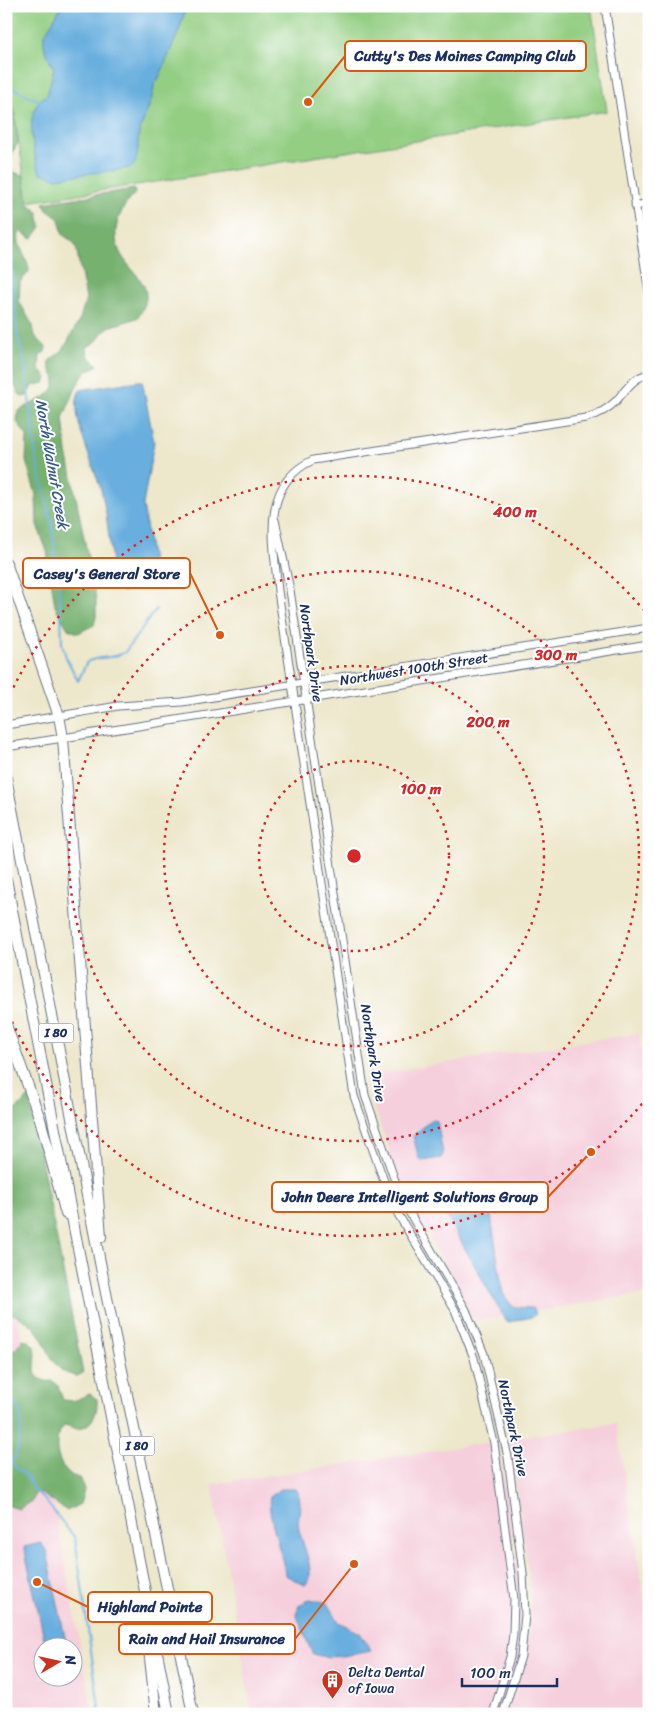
<svg xmlns="http://www.w3.org/2000/svg" width="655" height="1720" viewBox="0 0 655 1720" font-family="Sriracha,sans-serif">
	<style>
		.built { fill: #f5cfdb; fill-rule: evenodd }
		.green { fill: #93ce82; stroke: #577e70 }
		.forest { fill: #76b170; stroke: #487067 }
		.water { fill: #67aede; stroke: #416e9e }
		.lines { fill: none; stroke-linecap: round; stroke-linejoin: round }
		.stream { stroke: #67aede; stroke-width: 2 }
		.minor-casing { stroke: #646f84; stroke-width: 9 }
		.highway-casing { stroke: #646f84; stroke-width: 12 }
		.minor { stroke: #fff; stroke-width: 7 }
		.highway { stroke: #fff; stroke-width: 10 }
		.ring { fill: none; stroke: #d62828; stroke-width: 2.5; stroke-dasharray: 2.5 5 }
		.labels { text-anchor: middle; dominant-baseline: central; stroke-width: 4; stroke-linejoin: round; paint-order: stroke }
		.shield { fill: #fff; stroke: #5f6d8e; stroke-width: 1 }
		.shield-label { font-size: 12px; font-weight: bold; fill: #1b2f5e }
		.street-label { font-size: 14px; fill: #1b2f5e; stroke: #fff }
		.poi-label { font-size: 14px; fill: #1b2f5e; stroke: #fff; text-anchor: start }
		.water-label { font-size: 15px; font-style: italic; fill: #365b8b; stroke: #fff }
		.centre { fill: #d62828; stroke: #fff; stroke-width: 2.5 }
		.ring-label { font-size: 15px; text-anchor: middle; font-weight: bold; fill: #d62828; stroke: #fff; stroke-width: 4; stroke-linejoin: round; paint-order: stroke }
		.leader { fill: none; stroke: #de5710; stroke-width: 2 }
		.callout-dot { fill: #de5710; stroke: #fff; stroke-width: 2 }
		.callout { fill: #fff; stroke: #de5710; stroke-width: 2 }
		.callout-label { font-size: 15px; text-anchor: middle; font-weight: bold; fill: #1b2f5e }
	</style>
	<rect width="100%" height="100%" fill="#fff"/>
	<filter id="ink" filterUnits="userSpaceOnUse"><feTurbulence type="fractalNoise" baseFrequency=".02" numOctaves="2"/><feDisplacementMap in="SourceGraphic" scale="10" xChannelSelector="R" yChannelSelector="G"/><feConvolveMatrix kernelMatrix="1 2 1 2 8 2 1 2 1" color-interpolation-filters="sRGB"/></filter>
	<filter id="wash" filterUnits="userSpaceOnUse"><feTurbulence type="fractalNoise" baseFrequency=".0096" numOctaves="4" result="noise"/><feDisplacementMap in="SourceGraphic" scale="20" xChannelSelector="R" yChannelSelector="G"/><feGaussianBlur stdDeviation="1.12" result="paint"/><feColorMatrix in="noise" values="0 0 0 0 0 0 0 0 0 0 0 0 0 0 0 0 0 1.4 0 .05"/><feComposite in="paint" operator="in"/></filter>
	<g filter="url(#wash)">
		<rect width="100%" height="100%" fill="#ede7cb"/>
		<path class="built" d="M639 1033 649 1099V1293L474 1321 392 1167 389 1149 374 1107 368 1075Z
			M6 1258 55 1508 93 1714H6ZM42 1648H72V1678H42Z
			M616 1423 649 1628V1714H252L212 1484 498 1441 518 1572 521 1613 518 1640 529 1638 531 1590 509 1439Z"/>
		<path class="green" d="M6 6H591L607 111 28 202 14 110 6 93Z"/>
		<path class="forest" d="M6 96 14 111 18 143 13 151 10 166 13 172 23 175 28 203 38 212 41 227 32 239 20 231C14 246 29 257 29 272L20 282 19 301 33 326 35 336 46 347 45 352 40 355 39 369 47 378 45 383 32 386 27 396 22 397C11 386 15 376 12 363 9 347 3 339 10 323L6 306Z
			M134 189C134 190 135 191 135 192 135 195 129 199 128 201 119 214 113 229 117 244 123 272 164 283 137 318L109 327 101 334 97 341 87 347 88 356 98 365 86 372 78 383 63 418 67 452 96 598V617L94 625 78 633 68 629 55 606 47 551 37 525 36 495 26 461 27 436 17 422 18 412C28 403 55 398 55 381 54 374 49 369 49 361L63 350 80 319 86 299 76 247 72 241 63 235 59 219 47 210 43 203Z
			M29 1097 83 1373 77 1376C51 1373 51 1350 38 1333 30 1321 19 1316 6 1312V1119Z
			M23 1339C44 1346 32 1361 36 1375 41 1380 45 1382 53 1381L58 1386 63 1400 73 1401 90 1394 97 1399C98 1413 93 1426 77 1429L65 1425C52 1436 56 1461 67 1472 71 1477 76 1476 81 1479L84 1490 80 1504 67 1511 39 1492 35 1493 33 1500 19 1509 6 1505V1345L16 1350Z"/>
		<path class="water" d="M61 6H186L180 28 158 80 154 84C154 100 143 118 139 134 137 145 140 161 131 168L56 178 40 173C33 152 22 108 47 95L54 68C35 33 45 39 61 6Z
			M138 381H142L143 385 154 442 143 505 153 569 139 587 123 592 115 586C110 555 109 521 101 490 95 467 67 411 80 390Z
			M432 1119 437 1121 443 1154 441 1158 422 1161 419 1159 413 1136Z
			M482 1187 488 1196 503 1294 513 1307 533 1308 536 1314 532 1317 509 1322 505 1320 445 1213 443 1205C451 1190 466 1188 482 1187Z
			M280 1489H295C305 1499 296 1517 299 1530 302 1543 318 1576 305 1585L285 1575C283 1554 266 1513 270 1496Z
			M41 1543 47 1552 67 1647H46L24 1547Z
			M310 1599 328 1603 339 1622 360 1633 371 1651C356 1654 325 1661 312 1653L297 1616 299 1605Z"/>
		<g class="lines">
			<path class="stream" d="M6 87 13 88 41 102
				M6 219 12 255 17 333 25 365 37 463 52 524 61 614 62 643 66 657 78 681
				M78 681 87 662C99 655 114 660 125 652L156 609
				M6 1394 20 1409 21 1426 18 1447 12 1464 28 1478 33 1489 43 1498 75 1538 100 1714"/>
		</g>
	</g>
	<g filter="url(#ink)">
		<g class="lines">
			<defs>
				<path id="minor" d="M605 6 649 293
					M635 206 649 203
					M275 520 290 590 365 1095 401 1198 466 1310 484 1354 508 1457 523 1573 525 1615 521 1656 503 1714
					M6 725 118 706 182 702 649 628
					M6 747 649 645
					M493 1714 510 1657 513 1634 514 1599 494 1443 474 1358 455 1310 392 1204 354 1096 278 591C274 544 259 485 313 460L586 418C597 415 608 409 616 401 626 390 633 377 649 374"/>
				<path id="highway" d="M6 563 59 716 63 738 101 1237
					M6 778 105 1288 193 1714
					M6 879 169 1714
					M6 1025 40 1119 66 1214
					M148 1639 156 1714"/>
			</defs>
			<use href="#minor" class="minor-casing"/>
			<use href="#highway" class="highway-casing"/>
			<use href="#minor" class="minor"/>
			<use href="#highway" class="highway"/>
		</g>
	</g>
	<g class="ring">
		<circle cx="354" cy="856" r="95"/>
		<circle cx="354" cy="856" r="190"/>
		<circle cx="354" cy="856" r="285"/>
		<path d="M647 1098A380 380 0 0 1 7 1011M7 701A380 380 0 0 1 647 614"/>
	</g>
	<defs>
		<symbol id="building-pin" viewBox="-11 -11 22 30"><path d="M0 17L-7.5 6A9.5 9.5 0 1 1 7.5 6Z" fill="#c8321e" stroke="#fff"/><path d="M-4-6H4V6H1V3H-1V6H-4ZM-2.5-4.3h1.7v1.8h-1.7ZM.8-4.3h1.7v1.8H.8ZM-2.5-1h1.7V.8h-1.7ZM.8-1h1.7V.8H.8Z" fill="#fff"/></symbol>
	</defs>
	<g fill-rule="evenodd">
		<use href="#building-pin" x="320" y="1668" width="25" height="34"/>
	</g>
	<g class="labels">
		<g class="shield">
			<rect x="38.5" y="1023.5" width="35" height="19" rx="4"/>
			<rect x="119.5" y="1436.5" width="35" height="19" rx="4"/>
		</g>
		<g class="shield-label">
			<text x="56" y="1033">I 80</text>
			<text x="137" y="1446">I 80</text>
		</g>
		<g class="street-label">
			<text transform="translate(311 653) rotate(82)">Northpark Drive</text>
			<text transform="translate(414 669) rotate(-9)">Northwest 100th Street</text>
			<text transform="translate(373 1053) rotate(81)">Northpark Drive</text>
			<text transform="translate(513 1428) rotate(78)">Northpark Drive</text>
		</g>
		<g class="poi-label">
			<text x="348" y="1672">Delta Dental<tspan x="348" dy="16">of Iowa</tspan></text>
		</g>
		<g class="water-label">
			<text transform="translate(52 464) rotate(80)">North Walnut Creek</text>
		</g>
	</g>
	<circle cx="354" cy="856" r="8" class="centre"/>
	<g class="ring-label">
		<text x="515" y="517">400 m</text>
		<text x="556" y="660">300 m</text>
		<text x="488" y="727">200 m</text>
		<text x="421" y="794">100 m</text>
	</g>
	<path class="leader" d="M308 102L345 56M220 635L190 573M591 1152L548 1197M37 1582L88 1607M354 1564L295 1639"/>
	<g class="callout-dot">
		<circle cx="308" cy="102" r="5"/>
		<circle cx="220" cy="635" r="5"/>
		<circle cx="591" cy="1152" r="5"/>
		<circle cx="37" cy="1582" r="5"/>
		<circle cx="354" cy="1564" r="5"/>
	</g>
	<g class="callout">
		<rect x="345" y="41" width="241" height="30" rx="5"/>
		<rect x="23" y="558" width="167" height="30" rx="5"/>
		<rect x="272" y="1182" width="276" height="30" rx="5"/>
		<rect x="88" y="1592" width="124" height="30" rx="5"/>
		<rect x="119" y="1624" width="176" height="30" rx="5"/>
	</g>
	<g class="callout-label">
		<text x="465" y="61">Cutty's Des Moines Camping Club</text>
		<text x="107" y="579">Casey's General Store</text>
		<text x="410" y="1202">John Deere Intelligent Solutions Group</text>
		<text x="150" y="1612">Highland Pointe</text>
		<text x="207" y="1644">Rain and Hail Insurance</text>
	</g>
	<rect width="655" height="1720" fill="none" stroke="#fff" stroke-width="25"/>
	<g transform="translate(58 1662) rotate(81)"><circle r="24" fill="#ffffff" stroke="#a4acbf"/>
	<path d="M0-4L9 19L0 12L-9 19Z" fill="#c8321e"/>
	<text y="-8" font-size="14" font-weight="bold" text-anchor="middle" fill="#1b2f5e">N</text>
	</g>
	<path d="M462 1678v8h95v-8" fill="none" stroke="#1b2f5e" stroke-width="2.5"/>
	<text x="470" y="1678" font-size="15" fill="#1b2f5e" stroke="#ffffff" stroke-width="4" paint-order="stroke">100 m</text>
</svg>
